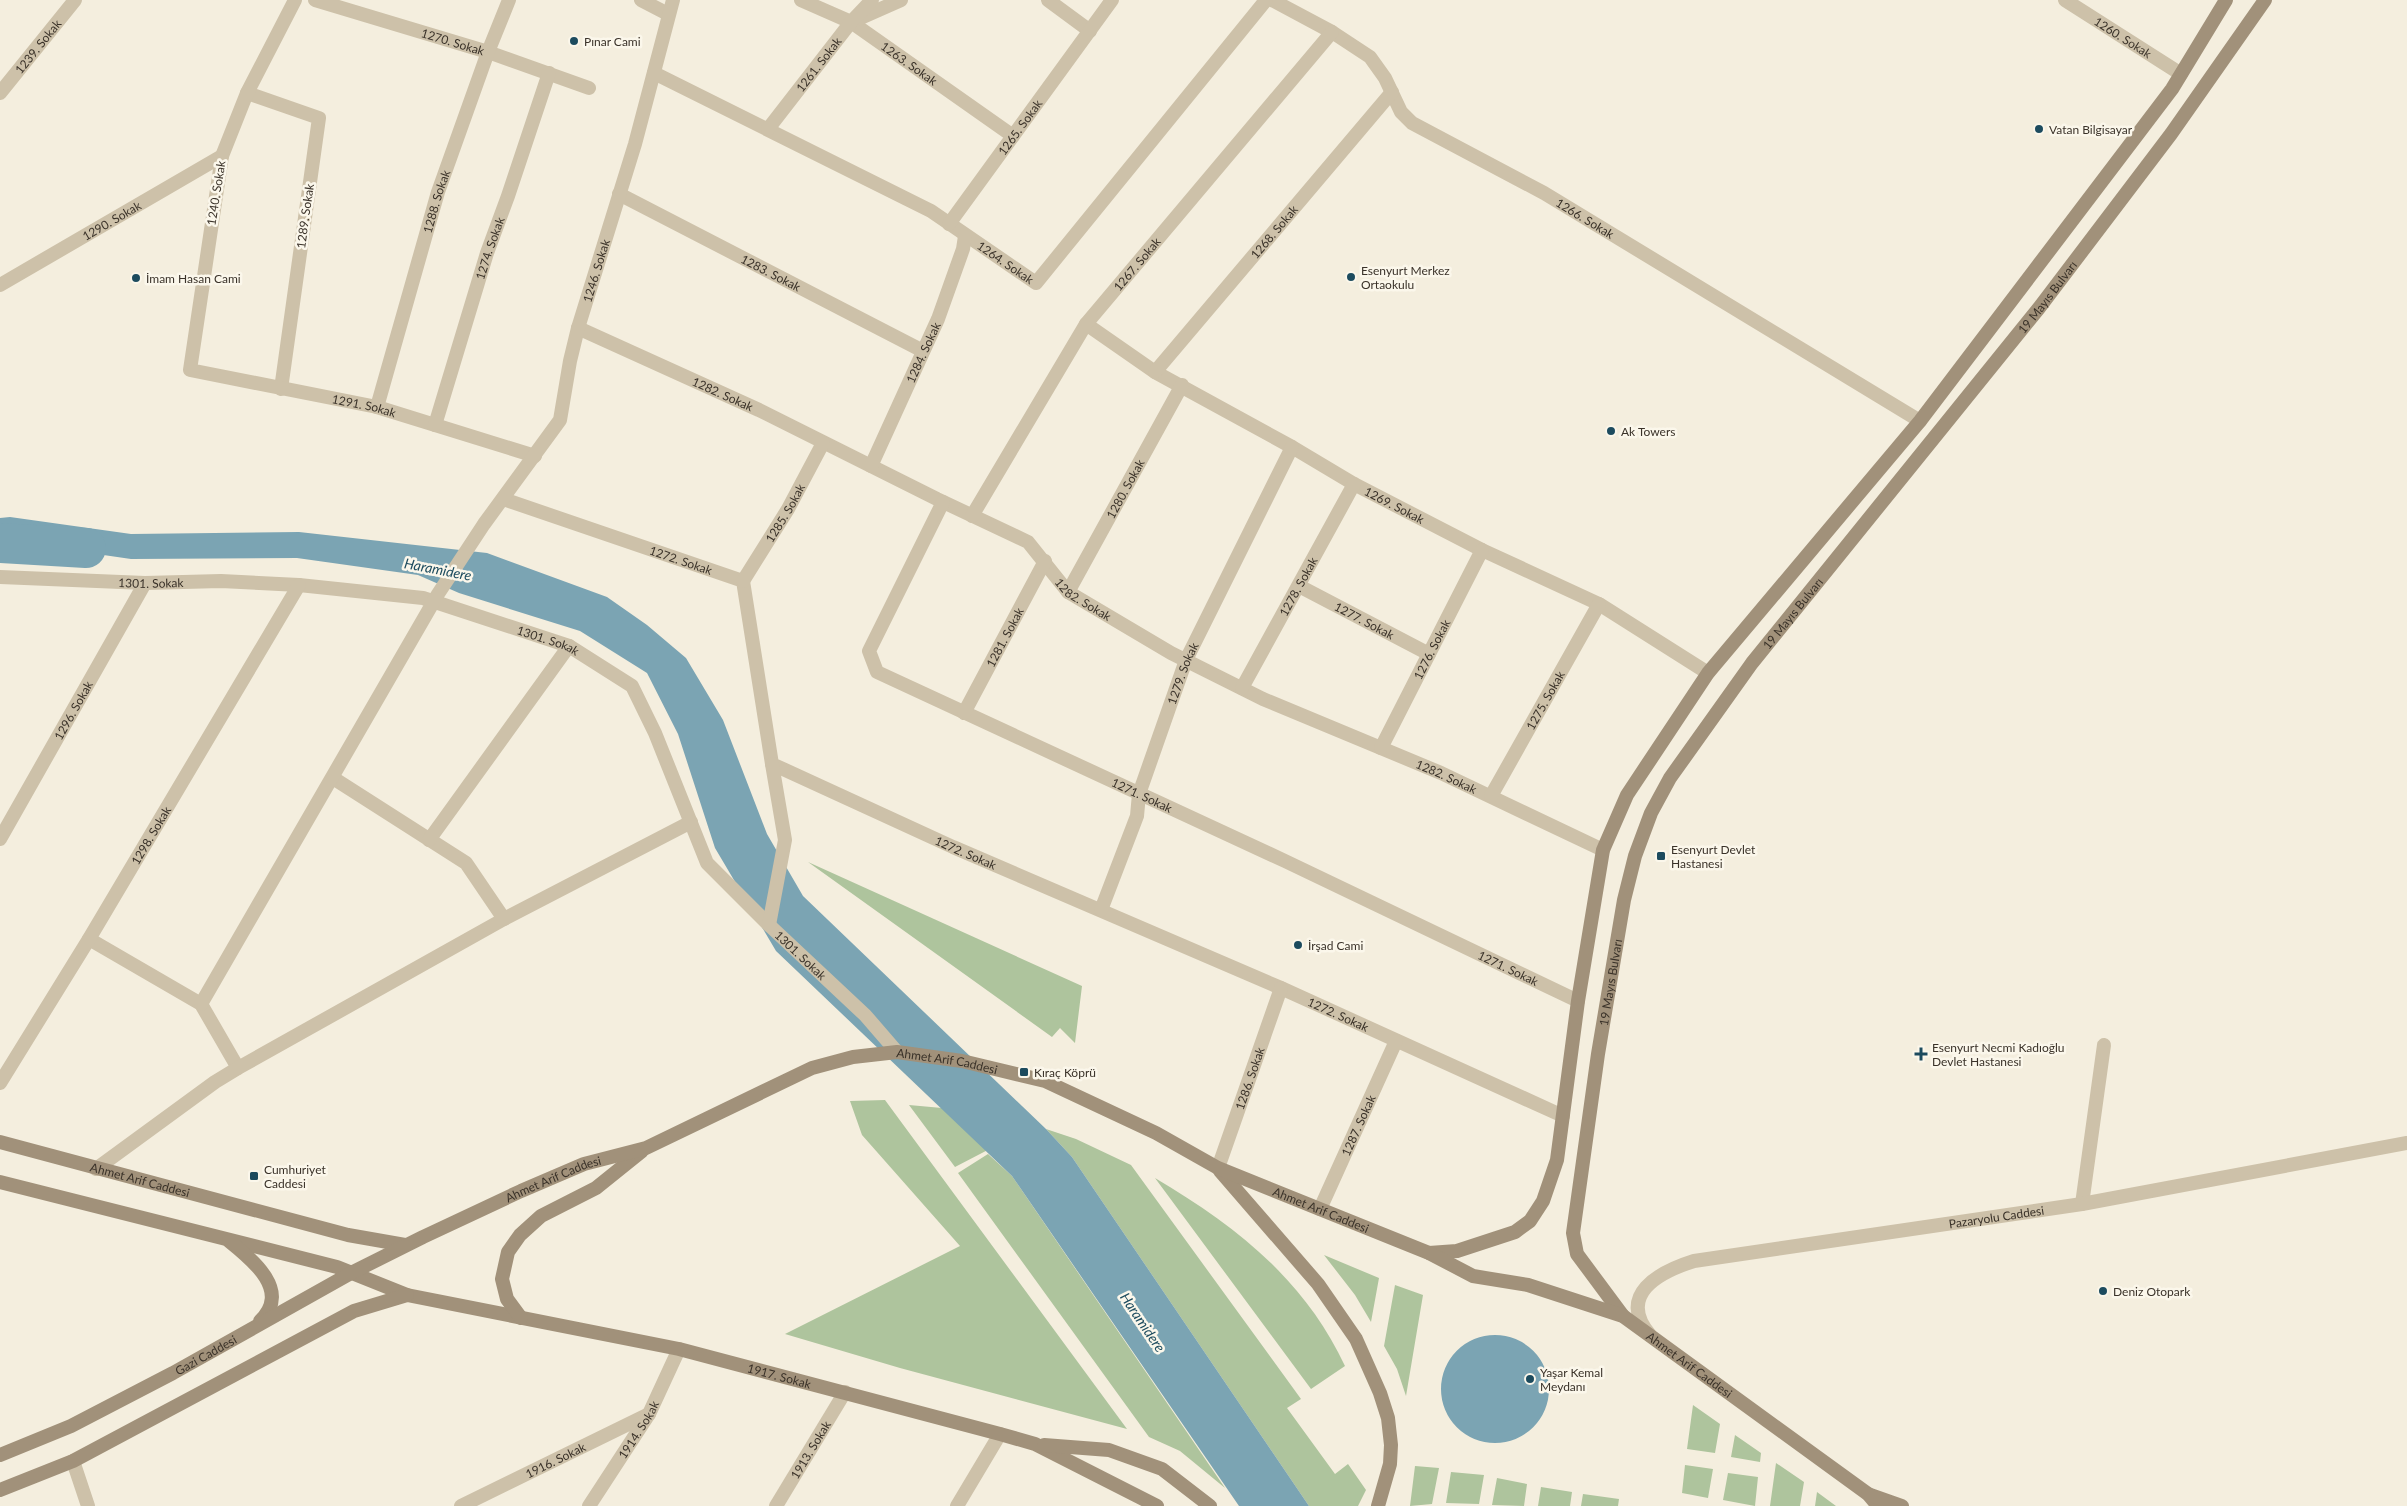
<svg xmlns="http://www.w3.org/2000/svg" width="2407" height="1506" viewBox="0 0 2407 1506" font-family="Lato,sans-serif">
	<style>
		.green { fill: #aec49d }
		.water { fill: #7ba4b3 }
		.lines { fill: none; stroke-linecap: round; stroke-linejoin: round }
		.river { stroke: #7ba4b3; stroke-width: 40 }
		.minor { stroke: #cdc1a9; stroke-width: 14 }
		.tertiary { stroke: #cdc1a9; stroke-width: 14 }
		.secondary { stroke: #a1917a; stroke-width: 14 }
		.poi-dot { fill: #1c4b5e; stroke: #fbf7eb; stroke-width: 2 }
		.labels { text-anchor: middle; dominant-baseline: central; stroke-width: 5; stroke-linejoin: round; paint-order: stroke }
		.street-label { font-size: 12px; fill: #3a3229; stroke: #fbf7eb }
		.poi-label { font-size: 12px; fill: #3a3229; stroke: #fbf7eb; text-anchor: start }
		.water-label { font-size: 14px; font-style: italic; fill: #1c4b5e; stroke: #fbf7eb }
	</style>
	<rect width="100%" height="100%" fill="#f4eede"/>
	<path class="green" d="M808 862 1082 986 1075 1043 1060 1028 1052 1037Z
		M885 1100 1127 1429 900 1368 785 1334 960 1246 862 1135 850 1101Z
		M909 1105 953 1109 1036 1125 955 1167Z
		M1046 1129 1076 1139 1131 1165 1301 1399 1287 1408 1335 1474 1348 1464 1366 1490 1358 1506H1309L1072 1157Z
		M988 1154 1012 1176 1225 1488 1180 1451 1149 1437 958 1173Z
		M1155 1178C1236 1226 1304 1279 1345 1366L1311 1389Z
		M1324 1255 1379 1278 1371 1322 1355 1295Z
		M1395 1285 1423 1295 1406 1396 1397 1369 1384 1346Z
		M1693 1405 1720 1424 1715 1453 1687 1449Z
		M1735 1435 1761 1453 1760 1462 1731 1457Z
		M1776 1463 1804 1482 1800 1506H1770Z
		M1685 1465 1713 1469 1708 1498 1682 1493Z
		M1415 1466 1439 1468 1432 1504 1410 1506Z
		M1451 1472 1484 1475 1479 1504 1446 1503Z
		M1728 1473 1758 1477 1755 1506 1723 1500Z
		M1497 1478 1527 1484 1524 1506 1492 1505Z
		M1541 1487 1572 1492 1570 1506H1538Z
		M1817 1492 1836 1506H1815Z
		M1583 1494 1619 1499 1618 1506H1581Z"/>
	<path class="water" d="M10 517 131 534 299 532 487 553 607 597 647 625 686 658 723 720 767 834 803 896 1046 1129 1072 1157 1309 1506H1239L1012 1176 776 951 715 848 678 734 647 673 580 631 459 593 418 575 297 558 131 559 0 540V518Z
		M1441 1389a54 54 0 1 1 108 0a54 54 0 1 1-108 0Z"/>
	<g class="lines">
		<path class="river" d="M0 543 86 548"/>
		<g class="minor">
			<path id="s1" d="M315 0 488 52 589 88"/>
			<path d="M641 0 668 14"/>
			<path id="s2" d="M801 0 851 22 1013 136"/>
			<path d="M1048 0 1090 31"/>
			<path id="s3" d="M1272 0 1332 32 1370 57 1385 78 1401 112 1412 123 1544 193 1920 421"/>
			<path id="s4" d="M2065 0 2181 74"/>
			<path d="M858 19 901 0"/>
			<path id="s5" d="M654 73 931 211 1036 283 1266 0"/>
			<path id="s6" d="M0 93 75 0"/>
			<path d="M247 93 319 118 281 389"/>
			<path id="s7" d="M768 129 851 22 872 0"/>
			<path id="s8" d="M222 156 190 370 377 407 535 456"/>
			<path id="s9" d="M619 194 923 351"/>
			<path id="s10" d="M949 224 1112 0"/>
			<path id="s11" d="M1086 324 1155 372 1292 447 1354 484 1482 550 1599 604 1708 673"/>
			<path id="s12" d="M578 328 759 410 937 499 1028 542 1068 592 1171 653 1263 699 1441 773 1603 850"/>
			<path id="s13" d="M1155 372 1392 92"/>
			<path id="s14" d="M377 407 438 192 488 52 509 0"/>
			<path id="s15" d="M435 425 487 253 508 196 549 73"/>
			<path id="s16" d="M871 466 938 319 963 249 965 236"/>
			<path id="s17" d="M503 499 743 581 772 764 953 847 1281 988 1563 1116"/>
			<path id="s18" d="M943 502 869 651 877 672 1285 861 1578 1001"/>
			<path id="s19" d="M972 516 1086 324 1332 32"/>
			<path id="s20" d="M0 577 145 583 221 581 299 585 423 598 569 646 632 686 655 733 707 863 769 925 865 1015 897 1052"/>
			<path id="s21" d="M743 581 788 509 823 443"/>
			<path id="s22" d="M1299 586 1429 654"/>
			<path id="s23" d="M1068 592 1182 385"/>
			<path id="s24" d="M1242 688 1354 484"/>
			<path id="s25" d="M964 713 1045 561"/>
			<path id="s26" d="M1381 748 1482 550"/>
			<path d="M333 778 466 863 504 919"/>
			<path id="s27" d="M1491 796 1599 604"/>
			<path id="s28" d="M0 839 145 583"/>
			<path d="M429 840 569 646"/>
			<path id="s29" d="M1101 910 1137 816 1139 794 1186 660 1292 447"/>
			<path d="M769 925 785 840 772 764"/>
			<path d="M89 939 201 1004 238 1068"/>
			<path id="s30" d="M201 1004 438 594 484 524 560 420 570 361 578 328 635 144 673 0"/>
			<path id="s31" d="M0 1083 89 939 299 585"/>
			<path id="s32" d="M1218 1168 1281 988"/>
			<path d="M96 1169 215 1082 238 1068 504 919 691 822"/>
			<path d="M2082 1204 2104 1045"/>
			<path id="s33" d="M1320 1209 1396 1041"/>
			<path id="s34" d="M461 1506 649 1414"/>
			<path id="s35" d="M589 1506 649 1414 679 1349"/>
			<path id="s36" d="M776 1506 845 1392"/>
			<path d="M957 1506 1000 1434"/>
		</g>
		<g class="tertiary">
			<path id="s37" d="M0 285 222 156 247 93 295 0"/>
			<path id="s38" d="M1650 1335C1616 1295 1659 1272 1694 1261L2082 1204 2407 1143"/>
			<path d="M73 1461 88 1506"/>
		</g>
		<g class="secondary">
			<path id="s39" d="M0 1142 348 1235 405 1245"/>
			<path d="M1220 1171 1318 1284 1356 1339 1380 1393 1388 1418 1391 1445 1390 1464 1378 1506"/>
			<path id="s40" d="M0 1182 337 1267 407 1295 679 1349 1000 1434 1035 1444 1157 1506"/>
			<path d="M229 1241C254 1261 291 1291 260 1321"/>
			<path d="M1429 1253 1457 1251 1515 1232 1530 1221 1543 1201 1557 1160 1578 1001 1603 850 1627 795 1708 673 1920 421 2172 89 2226 0"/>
			<path id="s41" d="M1623 1316 1577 1254 1573 1233 1598 1054 1624 900 1635 856 1651 813 1670 778 1752 663 2039 308 2171 134 2265 0"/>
			<path d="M521 1318 507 1299 502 1279 508 1252 520 1235 541 1216 596 1188 642 1151"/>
			<path d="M1044 1445 1109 1450 1162 1469 1210 1506"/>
			<path id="s42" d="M0 1455 71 1426 173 1373 353 1272 423 1237 521 1191 584 1164 646 1148 812 1068 853 1057 897 1052 962 1061 1045 1081 1156 1133 1218 1168 1429 1253 1473 1276 1528 1285 1623 1316 1868 1494 1878 1506"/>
			<path d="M0 1490 73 1461 354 1311 407 1295"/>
			<path d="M1868 1494 1902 1506"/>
		</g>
	</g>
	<g class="poi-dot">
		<circle cx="574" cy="41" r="5"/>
		<circle cx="2039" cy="129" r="5"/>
		<circle cx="1351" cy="277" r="5"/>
		<circle cx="136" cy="278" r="5"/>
		<circle cx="1611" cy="431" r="5"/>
		<rect x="1656" y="851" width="10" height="10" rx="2.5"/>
		<circle cx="1298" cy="945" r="5"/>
		<path d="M1918.5 1046.5h5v5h5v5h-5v5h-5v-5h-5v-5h5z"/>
		<rect x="1019" y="1067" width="10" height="10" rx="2.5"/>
		<rect x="249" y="1171" width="10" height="10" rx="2.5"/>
		<circle cx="2103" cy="1291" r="5"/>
		<circle cx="1530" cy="1379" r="5"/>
	</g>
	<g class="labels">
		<g class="street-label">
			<text stroke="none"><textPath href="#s4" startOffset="69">1260. Sokak</textPath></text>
			<text stroke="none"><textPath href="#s1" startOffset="144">1270. Sokak</textPath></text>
			<text stroke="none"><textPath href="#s6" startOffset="60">1239. Sokak</textPath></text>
			<text stroke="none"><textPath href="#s7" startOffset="82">1261. Sokak</textPath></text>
			<text stroke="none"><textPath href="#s2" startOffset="126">1263. Sokak</textPath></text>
			<text stroke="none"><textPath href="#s10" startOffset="120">1265. Sokak</textPath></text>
			<text transform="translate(216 193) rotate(-81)">1240. Sokak</text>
			<text stroke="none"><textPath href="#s14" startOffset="214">1288. Sokak</textPath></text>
			<text transform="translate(305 216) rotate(-82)">1289. Sokak</text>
			<text stroke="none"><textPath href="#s3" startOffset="390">1266. Sokak</textPath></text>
			<text stroke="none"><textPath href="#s37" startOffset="129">1290. Sokak</textPath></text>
			<text stroke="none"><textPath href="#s13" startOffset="184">1268. Sokak</textPath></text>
			<text stroke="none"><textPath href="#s15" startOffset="185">1274. Sokak</textPath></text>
			<text stroke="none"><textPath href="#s5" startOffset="400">1264. Sokak</textPath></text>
			<text stroke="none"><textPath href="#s19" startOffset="302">1267. Sokak</textPath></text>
			<text stroke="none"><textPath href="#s30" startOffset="840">1246. Sokak</textPath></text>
			<text stroke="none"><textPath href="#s9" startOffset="171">1283. Sokak</textPath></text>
			<text stroke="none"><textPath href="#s41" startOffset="1178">19 Mayıs Bulvarı</textPath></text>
			<text stroke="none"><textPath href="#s16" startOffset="125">1284. Sokak</textPath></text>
			<text stroke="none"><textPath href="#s12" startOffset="159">1282. Sokak</textPath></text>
			<text stroke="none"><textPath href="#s8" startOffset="394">1291. Sokak</textPath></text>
			<text stroke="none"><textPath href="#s23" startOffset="118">1280. Sokak</textPath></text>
			<text stroke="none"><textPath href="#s11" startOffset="358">1269. Sokak</textPath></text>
			<text stroke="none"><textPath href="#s21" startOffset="80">1285. Sokak</textPath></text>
			<text stroke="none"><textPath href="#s17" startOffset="188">1272. Sokak</textPath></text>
			<text stroke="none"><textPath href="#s20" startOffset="151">1301. Sokak</textPath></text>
			<text stroke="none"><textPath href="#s24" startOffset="116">1278. Sokak</textPath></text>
			<text stroke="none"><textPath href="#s12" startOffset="579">1282. Sokak</textPath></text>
			<text stroke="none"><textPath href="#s41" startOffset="772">19 Mayıs Bulvarı</textPath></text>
			<text stroke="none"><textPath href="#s22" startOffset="74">1277. Sokak</textPath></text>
			<text stroke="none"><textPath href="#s25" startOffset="86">1281. Sokak</textPath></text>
			<text stroke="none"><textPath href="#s20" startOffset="556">1301. Sokak</textPath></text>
			<text stroke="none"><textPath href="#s26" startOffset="111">1276. Sokak</textPath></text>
			<text stroke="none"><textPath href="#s29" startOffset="251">1279. Sokak</textPath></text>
			<text stroke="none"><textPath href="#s27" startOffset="110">1275. Sokak</textPath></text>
			<text stroke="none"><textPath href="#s28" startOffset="148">1296. Sokak</textPath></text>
			<text stroke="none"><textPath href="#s12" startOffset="984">1282. Sokak</textPath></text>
			<text stroke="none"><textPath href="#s18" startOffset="481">1271. Sokak</textPath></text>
			<text stroke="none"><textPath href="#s31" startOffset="290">1298. Sokak</textPath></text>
			<text stroke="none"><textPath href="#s17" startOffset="652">1272. Sokak</textPath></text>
			<text stroke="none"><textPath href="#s20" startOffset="976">1301. Sokak</textPath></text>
			<text stroke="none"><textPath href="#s18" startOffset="886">1271. Sokak</textPath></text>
			<text stroke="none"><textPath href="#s41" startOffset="352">19 Mayıs Bulvarı</textPath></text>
			<text stroke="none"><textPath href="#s17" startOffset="1058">1272. Sokak</textPath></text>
			<text stroke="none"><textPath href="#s42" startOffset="1039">Ahmet Arif Caddesi</textPath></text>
			<text stroke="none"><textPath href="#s32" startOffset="95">1286. Sokak</textPath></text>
			<text stroke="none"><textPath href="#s33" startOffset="92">1287. Sokak</textPath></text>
			<text stroke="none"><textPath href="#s39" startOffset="145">Ahmet Arif Caddesi</textPath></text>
			<text stroke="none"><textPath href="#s42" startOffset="619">Ahmet Arif Caddesi</textPath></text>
			<text stroke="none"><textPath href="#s42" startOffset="1444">Ahmet Arif Caddesi</textPath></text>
			<text stroke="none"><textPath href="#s38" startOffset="414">Pazaryolu Caddesi</textPath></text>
			<text stroke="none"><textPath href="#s42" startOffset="229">Gazi Caddesi</textPath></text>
			<text stroke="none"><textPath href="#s42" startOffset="1848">Ahmet Arif Caddesi</textPath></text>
			<text stroke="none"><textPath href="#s40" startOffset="804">1917. Sokak</textPath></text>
			<text stroke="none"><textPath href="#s35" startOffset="91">1914. Sokak</textPath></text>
			<text stroke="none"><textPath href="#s36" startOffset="66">1913. Sokak</textPath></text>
			<text stroke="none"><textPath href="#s34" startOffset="105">1916. Sokak</textPath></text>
		</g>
		<g class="poi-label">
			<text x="584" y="41">Pınar Cami</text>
			<text x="2049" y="129">Vatan Bilgisayar</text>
			<text x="1361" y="270">Esenyurt Merkez<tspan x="1361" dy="14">Ortaokulu</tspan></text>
			<text x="146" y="278">İmam Hasan Cami</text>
			<text x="1621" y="431">Ak Towers</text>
			<text x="1671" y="849">Esenyurt Devlet<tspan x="1671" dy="14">Hastanesi</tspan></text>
			<text x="1308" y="945">İrşad Cami</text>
			<text x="1932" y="1047">Esenyurt Necmi Kadıoğlu<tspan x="1932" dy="14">Devlet Hastanesi</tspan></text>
			<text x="1034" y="1072">Kıraç Köprü</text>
			<text x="264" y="1169">Cumhuriyet<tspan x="264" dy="14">Caddesi</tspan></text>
			<text x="2113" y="1291">Deniz Otopark</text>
			<text x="1540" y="1372">Yaşar Kemal<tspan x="1540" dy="14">Meydanı</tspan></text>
		</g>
		<g class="water-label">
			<text transform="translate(438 569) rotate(11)">Haramidere</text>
			<text transform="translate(1143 1322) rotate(56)">Haramidere</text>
		</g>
	</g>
</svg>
